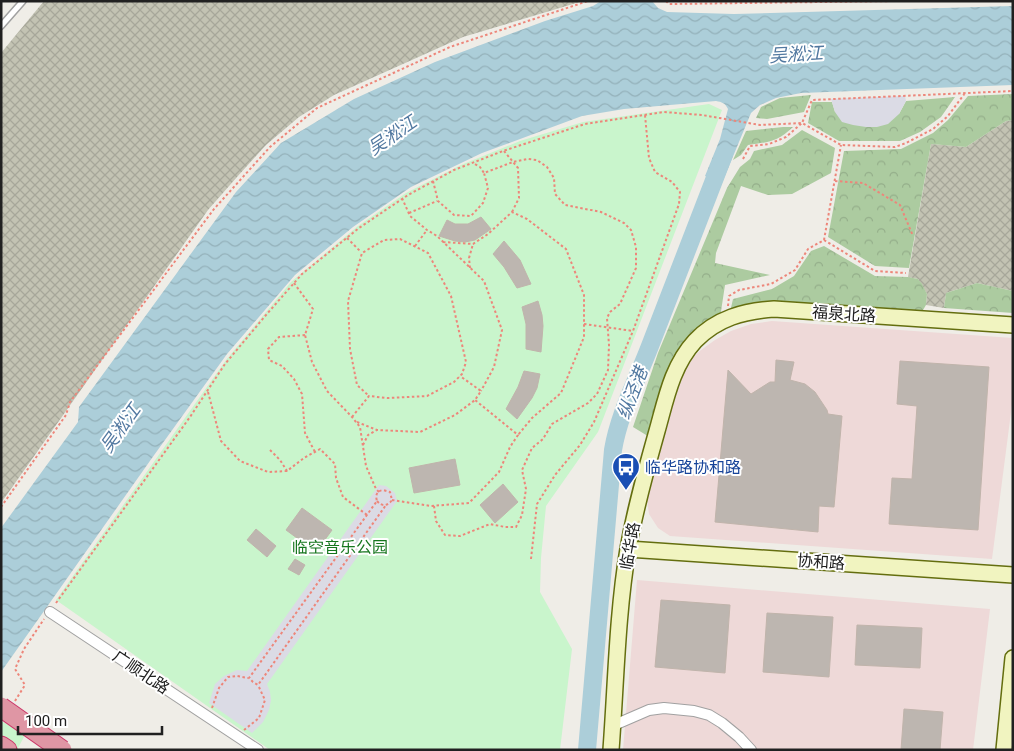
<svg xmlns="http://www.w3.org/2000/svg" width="1014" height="751" viewBox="0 0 1014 751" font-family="Roboto,'Noto Sans SC',sans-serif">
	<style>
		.commercial { fill: #eed9d8 }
		.construction { fill: url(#construction-cross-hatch) }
		.forest { fill: url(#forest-crowns) }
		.park { fill: #c9f5cc }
		.plaza { fill: #dbdbe5 }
		.water { fill: url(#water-waves) }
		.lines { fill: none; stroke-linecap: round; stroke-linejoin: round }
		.river { stroke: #acced9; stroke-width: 18 }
		.building { fill: #bdb6b0; stroke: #c0b4ab }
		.lane-casing { stroke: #a1a1a1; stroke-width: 8 }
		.street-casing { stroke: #a1a1a1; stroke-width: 12 }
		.secondary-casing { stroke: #646e0f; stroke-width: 18 }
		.highway-casing { stroke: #cb3669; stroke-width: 21 }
		.path { stroke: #ed867a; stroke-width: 2; stroke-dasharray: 2.5 2.5; stroke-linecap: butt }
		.lane { stroke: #fff; stroke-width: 5 }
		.street { stroke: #fff; stroke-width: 10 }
		.secondary { stroke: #f1f4c0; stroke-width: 15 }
		.highway { stroke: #df96a4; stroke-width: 19 }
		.highway-bridge-casing { stroke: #cb3669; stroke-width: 21; stroke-linecap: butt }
		.highway-bridge { stroke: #df96a4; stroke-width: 19 }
		.labels { text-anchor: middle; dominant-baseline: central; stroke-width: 4; stroke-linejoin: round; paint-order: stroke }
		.street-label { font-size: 16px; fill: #202020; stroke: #fff }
		.transit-label { font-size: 16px; fill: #164399; stroke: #fff; text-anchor: start }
		.park-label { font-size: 16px; fill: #16761e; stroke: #fff }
		.water-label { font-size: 18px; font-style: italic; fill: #5178a0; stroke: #fff }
	</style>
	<defs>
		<pattern id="construction-cross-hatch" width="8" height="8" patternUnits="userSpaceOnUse" patternTransform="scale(1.25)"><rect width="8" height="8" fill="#c3c3b3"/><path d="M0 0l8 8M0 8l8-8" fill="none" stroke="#a7a79a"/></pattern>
		<pattern id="forest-crowns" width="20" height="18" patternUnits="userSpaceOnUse" patternTransform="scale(1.25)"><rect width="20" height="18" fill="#accba0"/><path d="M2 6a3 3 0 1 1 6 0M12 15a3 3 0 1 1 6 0" fill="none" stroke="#94ae8a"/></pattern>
		<pattern id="water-waves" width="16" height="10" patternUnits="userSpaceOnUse" patternTransform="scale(1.25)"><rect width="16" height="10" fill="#acced9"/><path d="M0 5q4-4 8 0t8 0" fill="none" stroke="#94b1ba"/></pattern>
	</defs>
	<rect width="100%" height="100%" fill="#efede7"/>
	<path class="commercial" d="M772 321 1013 338V397L992 559 670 536 658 528 649 514 647 500 681 372 689 361 701 350 715 340 731 331 751 324Z
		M637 580 990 609 973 750H623Z"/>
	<path class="construction" d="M44 1H583L463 37 334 95 299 117 266 145 237 177 208 210 1 503V53Z
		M1013 120V291L977 283 946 293 944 308 926 305 927 294 918 279 908 277 931 144 966 147 1006 121Z"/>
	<path class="forest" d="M1013 94V120L1006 121 966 147 931 144 909 268 875 266 828 237 844 151 901 149 933 133 948 120 968 96Z
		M811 95 804 112 767 119 756 118 761 107 780 98Z
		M955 97 941 117 920 132 900 141H839L808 123 812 102H832L835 112 899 114 906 101Z
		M783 127H793C777 142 769 142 748 145L741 155 733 160 746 131Z
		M802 130 835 148 831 173 792 194 768 195 741 186 716 253 715 263 770 275 725 285 720 318 695 333 651 438 633 427 658 353 727 188 740 167 750 159 754 151 782 145Z
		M824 246 875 276 908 277 918 279 922 284 927 294 926 305 923 310 917 313 730 312 733 299 772 289 794 276 811 251Z
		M977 283 1013 291V313L944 308 946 293Z"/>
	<path class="park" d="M709 104 722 110 598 432 546 506 541 558 540 592 572 649 560 750H270L56 600 226 360 291 282 358 226 406 193 461 165 520 141 583 122Z
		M1 721 26 733 17 750H1Z"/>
	<path class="plaza" d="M905 96 906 101 899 114 888 124 877 127H866L853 125 842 122 835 112 831 99Z
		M379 485 386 486 395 493 397 501 267 684 270 692 271 700 269 710 263 722 252 733 209 703 215 684 224 676 237 670 247 671Z"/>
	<path class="water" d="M601 1H652L658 8 667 12 734 14 1013 6V85L801 93 776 98 760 105 751 113 722 183 705 176 720 139 728 109C725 103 722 102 716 101L624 109 582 116 482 153 411 187 353 227 295 275 227 354 152 458 1 672V528L78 422 79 407 236 192 281 143 354 99 435 62 545 21 593 6Z"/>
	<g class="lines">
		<path class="river" d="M587 750 613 450C619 414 637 380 650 346 674 283 699 220 723 157"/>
	</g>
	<path class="building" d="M481 217 491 229 475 240 465 242 455 241 439 236 447 220 455 224H468Z
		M504 241 520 260 531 284 517 288 504 267 493 254Z
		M538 301 542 315 543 326 541 352 526 349V324L522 307Z
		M776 360 794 362 790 380 805 384 815 392 827 410 828 414 842 416 834 507 819 506 818 532 715 522 728 370 751 394 770 382H775Z
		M900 361 989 367 978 530 889 524 892 478 912 479 917 406 897 404Z
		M524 371 540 374 537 388 532 398 517 419 506 409 518 387Z
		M455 459 460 485 414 493 409 468Z
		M503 484 518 502 495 523 480 505Z
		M302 508 332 530 316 552 286 530Z
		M256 529 276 546 267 557 247 540Z
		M295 559 305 565 299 575 288 569Z
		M661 600 730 605 725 673 655 667Z
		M767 613 833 617 829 677 763 672Z
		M857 625 922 628 920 668 855 665Z
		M904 709 943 712 940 750H901Z"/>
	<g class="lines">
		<defs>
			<path id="lane" d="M1 26 23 1"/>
			<path id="street" d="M50 612 258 750
				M612 726 649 710 664 708 694 711 709 715 722 723 739 737 751 750"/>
			<path id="secondary" d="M628 549 1013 575
				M611 750C616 683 617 615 628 549 635 509 646 470 657 431 666 399 672 366 695 341 717 318 744 311 774 309L1013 325
				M1004 750 1013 658"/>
			<path id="highway" d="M1 746 7 750"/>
		</defs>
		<use href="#lane" class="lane-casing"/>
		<use href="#street" class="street-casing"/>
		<use href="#secondary" class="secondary-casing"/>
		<use href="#highway" class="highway-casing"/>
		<path class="path" d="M666 1 669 4 899 1
			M504 151 518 168 519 198 512 212
			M743 159 750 146 769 144 786 137 802 123 841 145 895 147 906 143 933 129 948 116 965 93
			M433 181 438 201 454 215 471 216 483 203 488 188 484 173
			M835 181 863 183 900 205 913 236
			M402 198 410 216 427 230 437 236 484 281 502 330 494 367 481 391
			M409 213 437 201
			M347 238 361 252
			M824 240 875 271 906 273
			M443 242 473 244 488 234 512 212 527 219 566 249 584 295V337L561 393 532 418 518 435
			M415 246 427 230
			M470 268 469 258 473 244
			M294 283 313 309 305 335 312 362 327 391 352 417 360 427 366 466 376 489 379 492
			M728 306 729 296 739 290 771 284 795 270 808 249 824 240 841 145
			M584 324 633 331 679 204 680 192 672 182 655 172 649 158 645 115
			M305 335 279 337 268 349 269 360 282 366 294 379 302 394 305 433 315 452
			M208 392 221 441 240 461 268 472 287 471 304 458 320 449 335 464 336 478 343 497 367 515
			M352 417 369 396 387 398 427 396 454 382 462 374 466 362 451 296 428 253 400 239 384 240 362 253 348 301 350 349 357 385 369 396
			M357 422 377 430 420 432 455 415 475 400 481 391 460 376
			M363 445 368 435 377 430
			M270 450 280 460 287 471
			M392 500 431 506 469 503 499 472 510 447 518 435 475 400
			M377 501C382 507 388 506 392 500L390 492 383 490C377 491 375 495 377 501L249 678 253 682 258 685 386 505
			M434 506 436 521 445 535 460 536 490 524 505 527H516L522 515 526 489 522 470 532 448 543 439 552 424 588 403 597 394 608 370 609 345 607 318 610 312 620 304 636 268V247L631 230 624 223 601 212 565 205 555 194 554 178 547 167 537 160 528 159 513 162 484 173 480 167 473 163
			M1 507 66 415 70 402 214 209 270 147 317 108 450 47 588 1
			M531 559 537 504 555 475 580 445 594 422 633 331
			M56 603 190 417 225 364 266 315 302 274 359 228 408 195 454 170 503 151 585 124 664 112 702 115 760 125 802 123 812 100 1013 91
			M15 701 25 685 15 669 24 649 44 619
			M212 708 219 688 228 677 237 676 248 678
			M244 730 259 718 265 700 258 685"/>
		<use href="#lane" class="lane"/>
		<use href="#street" class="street"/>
		<use href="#secondary" class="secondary"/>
		<use href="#highway" class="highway"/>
		<defs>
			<path id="highway-bridge" d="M1 707 62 750"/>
		</defs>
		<use href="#highway-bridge" class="highway-bridge-casing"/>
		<use href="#highway-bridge" class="highway-bridge"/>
	</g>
	<defs>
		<symbol id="bus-pin" viewBox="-11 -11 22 30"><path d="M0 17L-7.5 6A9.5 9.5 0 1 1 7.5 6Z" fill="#1a4fb4" stroke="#fff"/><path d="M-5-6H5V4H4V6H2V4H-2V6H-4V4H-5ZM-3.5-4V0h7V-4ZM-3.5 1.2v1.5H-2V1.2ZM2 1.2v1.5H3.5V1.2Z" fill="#fff"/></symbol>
	</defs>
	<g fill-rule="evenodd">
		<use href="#bus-pin" x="610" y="451" width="32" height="43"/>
	</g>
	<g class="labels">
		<g class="street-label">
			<text transform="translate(844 314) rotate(4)">福泉北路</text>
			<text transform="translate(630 546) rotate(-80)">临华路</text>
			<text transform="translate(821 562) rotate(4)">协和路</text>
			<text transform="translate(141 672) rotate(34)">广顺北路</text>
		</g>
		<g class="transit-label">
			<text x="645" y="467">临华路协和路</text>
		</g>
		<g class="park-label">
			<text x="340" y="547">临空音乐公园</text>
		</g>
		<g class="water-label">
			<text transform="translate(796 54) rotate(-3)">吴淞江</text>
			<text transform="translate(392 135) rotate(-34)">吴淞江</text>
			<text transform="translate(632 393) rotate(-69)">纵泾港</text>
			<text transform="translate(120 428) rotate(-54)">吴淞江</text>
		</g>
	</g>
	<rect width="1014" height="751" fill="none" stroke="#202020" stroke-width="5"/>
	<path d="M18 726v8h144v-8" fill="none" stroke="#202020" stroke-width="2.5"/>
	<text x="25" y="726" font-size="15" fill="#202020" stroke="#ffffff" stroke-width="4" paint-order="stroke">100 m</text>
</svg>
